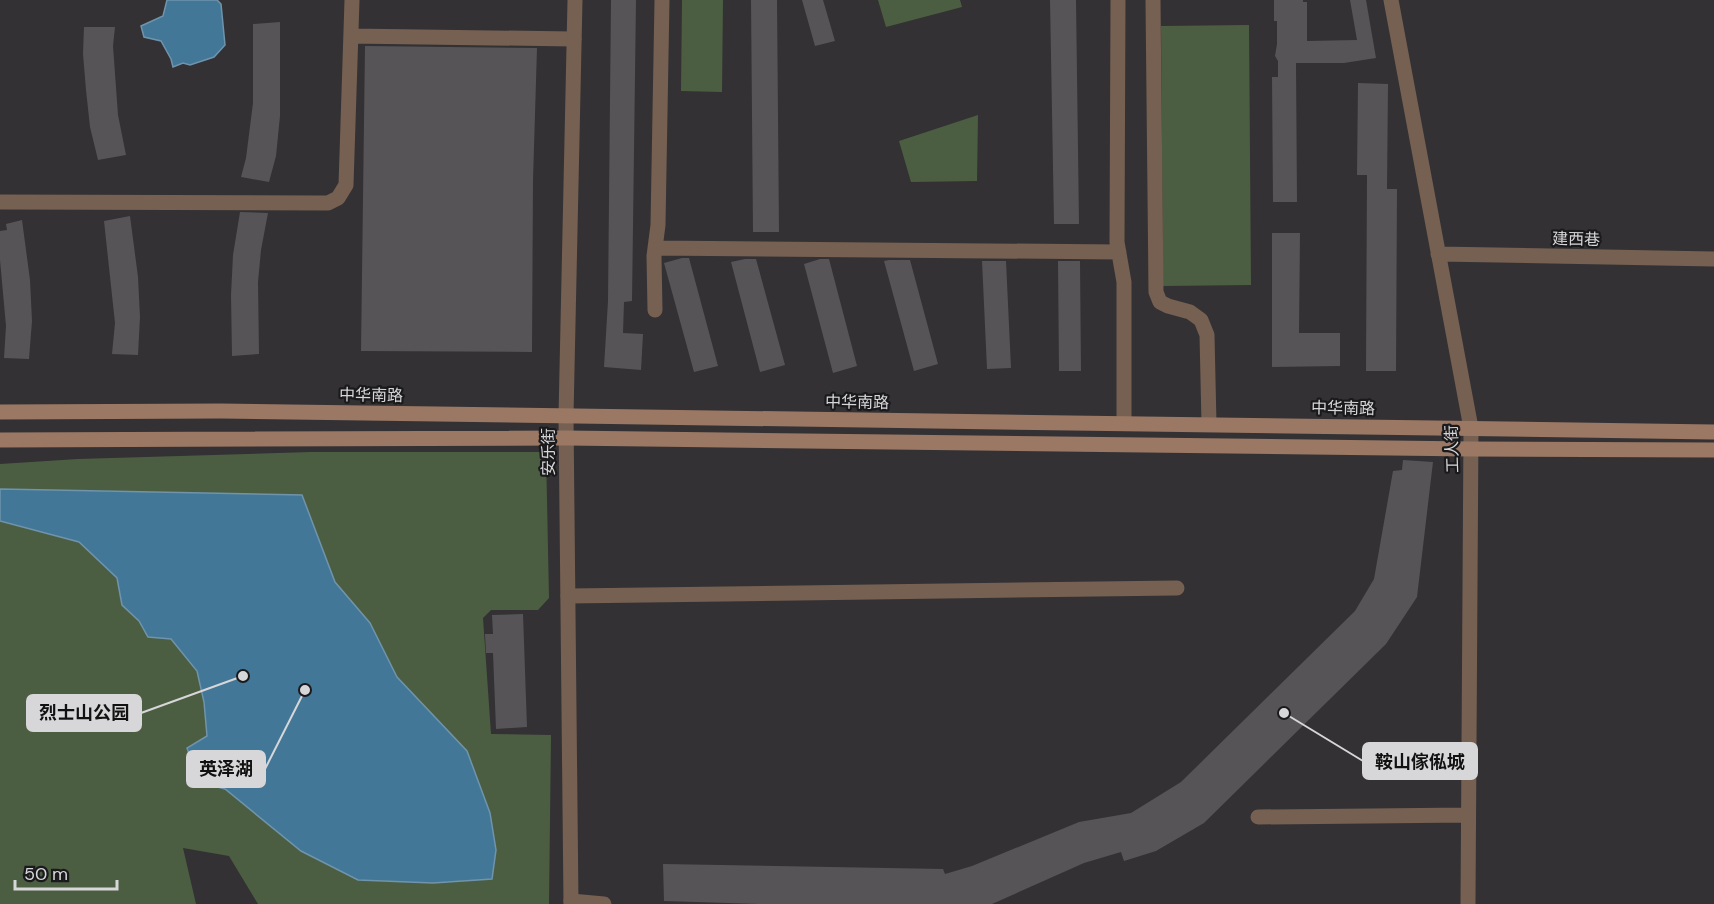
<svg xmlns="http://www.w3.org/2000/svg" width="1714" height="904" viewBox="0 0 1714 904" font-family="'DM Sans','Noto Sans SC',sans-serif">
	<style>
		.green { fill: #4c5e42 }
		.water { fill: #427798; stroke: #6f94ab; stroke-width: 1.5 }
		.building { fill: #575458 }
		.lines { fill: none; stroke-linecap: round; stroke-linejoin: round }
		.minor { stroke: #756052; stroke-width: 15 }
		.tertiary { stroke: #756052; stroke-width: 15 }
		.secondary { stroke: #9a7864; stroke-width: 15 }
		.labels { text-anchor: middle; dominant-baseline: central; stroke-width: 4.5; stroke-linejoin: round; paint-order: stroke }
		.street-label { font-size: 16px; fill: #d7d6d8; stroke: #1a191b }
		.leader { fill: none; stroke: #d7d6d8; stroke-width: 2 }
		.callout-dot { fill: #d7d6d8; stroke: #1a191b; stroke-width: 2 }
		.callout { fill: #d7d6d8; stroke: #d7d6d8; stroke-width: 2 }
		.callout-label { font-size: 18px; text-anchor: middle; font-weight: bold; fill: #111 }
	</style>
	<rect width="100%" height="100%" fill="#333134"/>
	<path class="green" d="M682 0H723L722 92 681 91Z
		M878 0H960L962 7 886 27Z
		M1249 25 1251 285 1163 286 1161 26Z
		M978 115 977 181 911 182 899 141Z
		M311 452H546L549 598 538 610H491L483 618 491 734 551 735 549 904H258L229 856 183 848 196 904H0V464L78 459Z"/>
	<path class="water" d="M167 0H217L221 4 225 45 214 57 190 65 183 63 173 67 171 59 161 41 144 37 141 26 163 16Z
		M0 489 302 495 335 582 370 623 397 677 467 751 490 813 496 850 492 879 433 883 358 880 301 851 225 789 199 782 187 748 207 736 204 702 197 671 171 639 148 637 139 621 122 605 117 578 79 542 0 521Z"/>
	<path class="building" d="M611 0H636L632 301 624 302 623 333 643 334 641 370 604 367 608 301Z
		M751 0H777L779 232H753Z
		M802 0H823L835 41 815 46Z
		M1050 0H1076L1079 224H1054Z
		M1274 0H1303V2H1307V41L1357 40 1350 0H1366L1376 58 1344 63H1296L1297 202H1273L1272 77H1278V61L1275 56 1277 44V21H1274Z
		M280 22V116L276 156 269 182 241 177 246 158 253 103V24Z
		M84 27H115L113 46 118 115 126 155 98 160 90 127 86 90 83 54Z
		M365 46 537 48 533 180 532 352 361 351Z
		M1358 83 1388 84 1387 189H1397L1396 371H1366L1367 175H1357Z
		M240 212 268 213 261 250 258 282 259 354 232 356 231 295 233 255Z
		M130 216 138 277 140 317 138 355 112 354 115 323 104 221Z
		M22 220 30 280 32 321 29 359 4 358 6 326 0 260V231L7 230 6 224Z
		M1272 233H1300L1299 333H1340V366L1272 367Z
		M682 258H689L718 366 694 372 664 263Z
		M745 259H756L785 365 760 372 731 262Z
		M820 259H829L857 366 833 373 804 264Z
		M889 260H910L938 364 914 371 884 261Z
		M982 261H1006L1011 368 987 369Z
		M1058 261H1080L1081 371H1059Z
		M1403 460 1433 462 1417 597 1386 644 1204 823 1156 851 1124 861 1121 852 1084 863 992 904H759L664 901 663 864 943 869 945 874 972 866 1079 822 1131 813 1181 782 1355 611 1374 579 1393 471 1402 470Z
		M523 614 527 727 496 729 493 653H486L485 634H493L492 615Z"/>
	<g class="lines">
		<path class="minor" d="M1118 0 1117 242 1124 282V423
			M1153 0 1156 292 1160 302 1168 306 1190 312 1201 320 1207 335 1209 424
			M1391 0 1471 428 1468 904
			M351 36 574 39
			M0 202 328 203 338 198 346 185 352 0
			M655 248 1119 252
			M1438 254 1714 259
			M655 310 654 256 658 225 662 0
			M568 596 1177 588
			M1258 817 1468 815
			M571 901 604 904"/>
		<path class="tertiary" d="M571 904 566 416 575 0"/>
		<path class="secondary" d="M0 412 221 411 1714 432
			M0 440 566 438 1471 449 1714 450"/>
	</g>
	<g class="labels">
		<g class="street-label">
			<text transform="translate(1576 239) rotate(1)">建西巷</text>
			<text transform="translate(371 395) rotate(1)">中华南路</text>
			<text transform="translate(857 402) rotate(1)">中华南路</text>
			<text transform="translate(1343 408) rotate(1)">中华南路</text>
			<text transform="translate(1452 449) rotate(-92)">工人街</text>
			<text transform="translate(548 452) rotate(-90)">安乐街</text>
		</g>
	</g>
	<path class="leader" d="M243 676L141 713M1284 713L1363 761M305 690L265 769"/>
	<g class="callout-dot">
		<circle cx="243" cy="676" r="6"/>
		<circle cx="1284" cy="713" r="6"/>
		<circle cx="305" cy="690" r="6"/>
	</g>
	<g class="callout">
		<rect x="27" y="695" width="114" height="36" rx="6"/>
		<rect x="1363" y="743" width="114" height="36" rx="6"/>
		<rect x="187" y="751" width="78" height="36" rx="6"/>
	</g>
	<g class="callout-label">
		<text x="84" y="719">烈士山公园</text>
		<text x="1420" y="768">鞍山傢俬城</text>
		<text x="226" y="775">英泽湖</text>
	</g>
	<path d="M15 880v9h102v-9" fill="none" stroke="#d7d6d8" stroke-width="3"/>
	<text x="24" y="880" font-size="18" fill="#d7d6d8" stroke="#1a191b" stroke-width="4.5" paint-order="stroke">50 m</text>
</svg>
